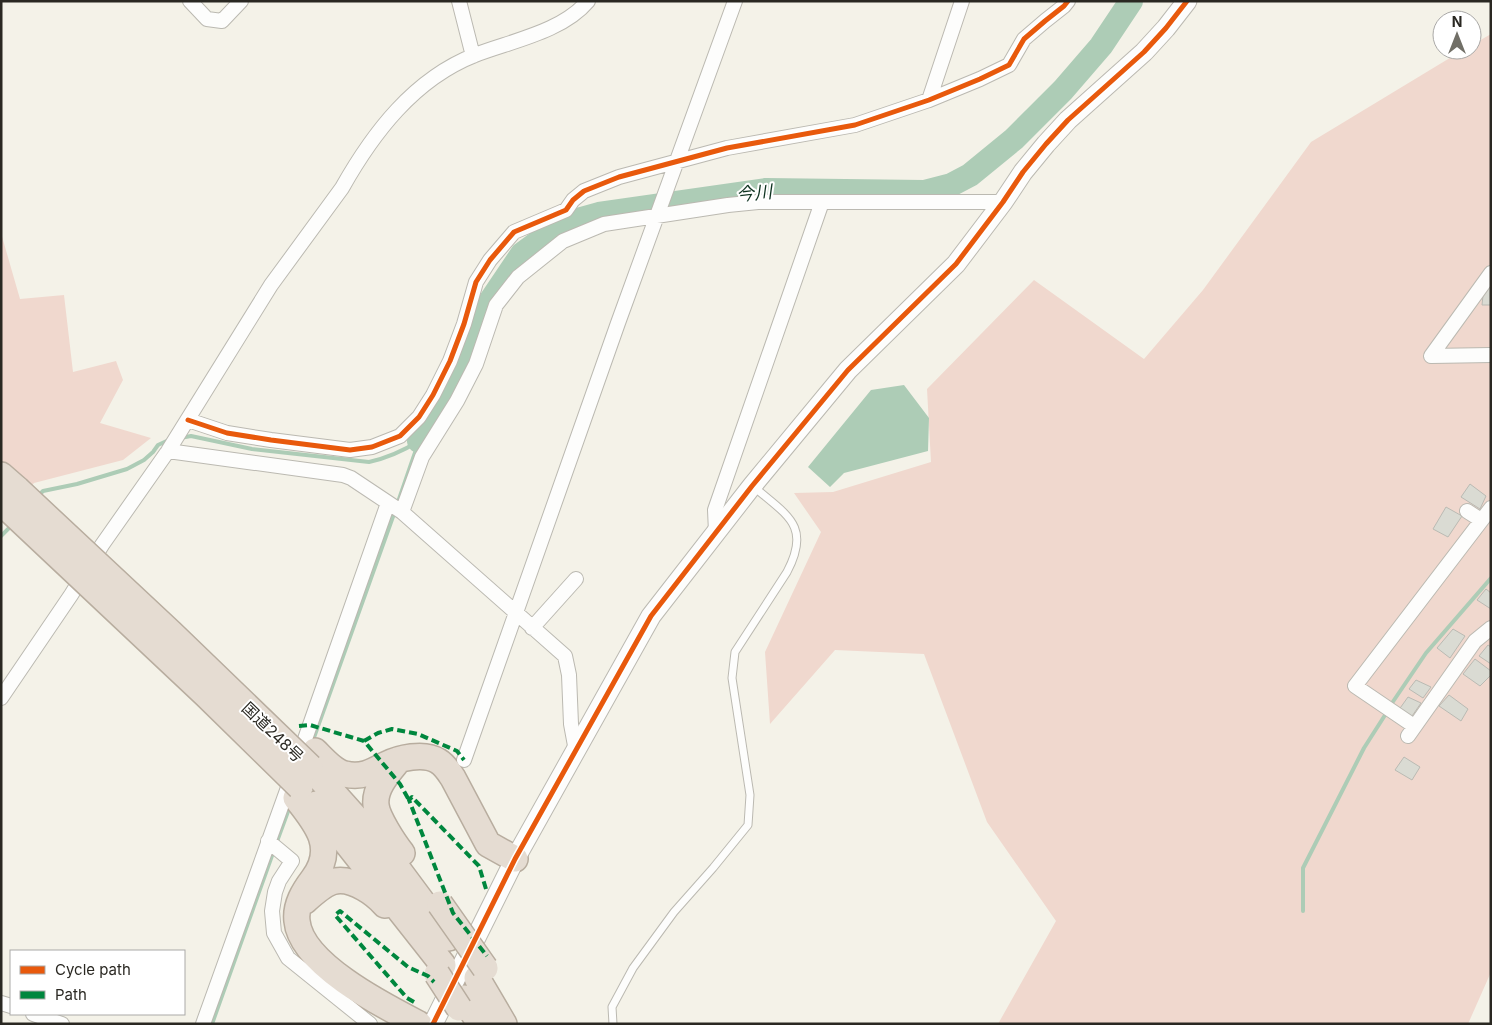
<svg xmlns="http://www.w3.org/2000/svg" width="1492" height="1025" viewBox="0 0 1492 1025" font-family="Inter,'Noto Sans JP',sans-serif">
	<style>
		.green { fill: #f0d8ce }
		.water { fill: #adccb6 }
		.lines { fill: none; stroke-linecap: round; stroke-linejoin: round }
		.stream { stroke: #adccb6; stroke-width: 4 }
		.river { stroke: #adccb6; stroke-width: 24 }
		.building { fill: #dadbd3; stroke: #babab3 }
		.lane-casing { stroke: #bbb9b1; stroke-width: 9 }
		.street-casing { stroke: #bbb9b1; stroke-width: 16 }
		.secondary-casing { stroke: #bbb9b1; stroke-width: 21 }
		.highway-casing { stroke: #b8ad9f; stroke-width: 28 }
		.lane { stroke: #fdfdfc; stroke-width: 7 }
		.street { stroke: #fdfdfc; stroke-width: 14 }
		.secondary { stroke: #fdfdfc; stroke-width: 19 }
		.highway { stroke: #e5dcd2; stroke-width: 25 }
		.highway-bridge-casing { stroke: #b8ad9f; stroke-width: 28; stroke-linecap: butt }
		.highway-bridge { stroke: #e5dcd2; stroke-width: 25 }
		.quiet { stroke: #00873e; stroke-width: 4; stroke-dasharray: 8 4; stroke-linecap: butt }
		.cycleway-casing { stroke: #fff; stroke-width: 8 }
		.cycleway { stroke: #e8590c; stroke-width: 5 }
		.labels { text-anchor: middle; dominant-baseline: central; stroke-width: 4; stroke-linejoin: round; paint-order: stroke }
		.street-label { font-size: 16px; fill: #2a2822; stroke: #fff }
		.water-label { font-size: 18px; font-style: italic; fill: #0d321f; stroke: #fff }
	</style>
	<rect width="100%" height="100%" fill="#f4f2e8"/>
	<path class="green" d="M1491 34V972L1468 1024H998L1056 921 987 822 924 654 835 650 770 724 765 652 821 532 794 493 833 492 931 462 927 389 1034 280 1144 359 1203 290 1311 142 1463 50H1472V45Z
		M1 233 20 299 64 295 73 372 116 361 123 380 100 423 151 438 123 460 34 483 1 519Z"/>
	<path class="water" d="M904 385 929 418 928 451 844 473 830 487 808 467 871 390Z"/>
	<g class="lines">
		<path class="stream" d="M180 438 191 436 252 449 369 462C387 458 403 451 419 441
			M38 496 43 491 77 484 127 469 144 460 153 452 158 445 171 439
			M397 505 419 441
			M1 536 12 525
			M1390 706 1426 653 1491 578
			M312 743 395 511
			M276 844 290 806
			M1303 911V868L1364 748 1387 712
			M212 1024 274 850"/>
		<path class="river" d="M419 441 441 411 491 300 522 254 563 224 599 214 766 190 924 192 951 185 970 175 1014 139 1063 90 1101 46 1131 1"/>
	</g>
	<path class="building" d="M1491 285V305H1482L1484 286Z
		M1470 484 1486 496 1480 509 1461 497Z
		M1446 507 1462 516 1448 537 1433 529Z
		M1486 589 1491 593V609L1477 600Z
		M1453 629 1465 636 1450 658 1437 648Z
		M1488 645 1491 647V664L1479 656Z
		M1475 659 1491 671V675L1480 686 1463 674Z
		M1416 680 1431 687 1423 698 1409 689Z
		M1449 695 1468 709 1461 721 1439 706Z
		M1408 697 1421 703 1410 719 1398 711Z
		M1404 757 1420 767 1412 780 1395 770Z"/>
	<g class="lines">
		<defs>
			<path id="lane" d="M613 1024 612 1007 633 968 674 912 713 868 748 825 750 795 732 678 735 652 787 572C812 525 786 515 753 486"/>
			<path id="street" d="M190 1 207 19 222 21 241 1
				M459 1 473 56
				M929 100 962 1
				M1431 356 1491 273
				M1431 356 1491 355
				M188 420 227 433 271 440 350 450 372 447 400 436 419 417 433 395 450 361 464 324 476 282 490 260 514 232 566 210 573 200 584 191 619 177 727 148 855 125 929 100 980 79 1009 65 1024 39 1045 21 1064 6 1068 1
				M168 451 343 475 351 478 402 512 565 656 569 675 571 724 576 751
				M1467 511 1481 520
				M402 512 422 457 457 401 476 364 496 305 518 277 563 241 604 224 728 205 758 202H1003
				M716 532 715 510 822 202
				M532 628 576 579
				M1 698 71 595 102 545 168 451 271 285 342 188C373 133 414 79 475 55 511 41 562 32 588 1
				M1414 726 1355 686 1491 508
				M1408 736 1475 641 1491 628
				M298 759 388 503
				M464 760 618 323 735 1
				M268 841 292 861 279 881 275 892 272 911 274 933 288 958 370 1024
				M1 1003 11 1006
				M33 1014 62 1024
				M203 1024 290 782"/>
			<path id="secondary" d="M433 1024 515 859 651 616 752 486 848 370 956 264 1003 202 1023 172 1046 144 1068 120 1144 52 1166 28 1187 1"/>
			<path id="highway" d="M1 475 17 489
				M315 751C323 759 334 772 345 774 361 778 372 772 385 765 399 758 424 752 438 761 445 765 449 772 453 778L488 844 515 859
				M398 761C389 772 374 788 376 805 377 817 394 843 402 853
				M310 767 380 845 449 938
				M296 798C316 823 337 848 313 879 304 891 295 905 297 921 301 964 384 1006 419 1024
				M316 804 443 965
				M305 901C326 882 337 873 364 888 373 893 378 897 385 905
				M477 978 504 1024
				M464 998 480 1024"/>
		</defs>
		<use href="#lane" class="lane-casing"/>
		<use href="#street" class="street-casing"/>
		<use href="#secondary" class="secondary-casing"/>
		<use href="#highway" class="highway-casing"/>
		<use href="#lane" class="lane"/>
		<use href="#street" class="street"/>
		<use href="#secondary" class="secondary"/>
		<use href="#highway" class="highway"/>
		<defs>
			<path id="highway-bridge" d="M17 489 171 633 310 767
				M3 504 206 695 300 787
				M440 904 485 968
				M437 974 459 1008"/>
		</defs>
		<use href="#highway-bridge" class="highway-bridge-casing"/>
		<use href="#highway-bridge" class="highway-bridge"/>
		<path class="quiet" d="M299 726 310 725 364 741 400 784 409 800
			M364 741 378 733 392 729 418 734 457 751 464 760
			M486 889 479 866 412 797 409 800 453 913 487 956
			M414 1002 407 998 335 915 340 911 408 967 428 976 434 982"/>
		<defs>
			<path id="cycleway" d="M188 420 227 433 271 440 350 450 372 447 400 436 419 417 433 395 450 361 464 324 476 282 490 260 514 232 566 210 573 200 584 191 619 177 727 148 855 125 929 100 980 79 1009 65 1024 39 1045 21 1064 6 1068 1
				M433 1024 515 859 651 616 752 486 848 370 956 264 1003 202 1023 172 1046 144 1068 120 1144 52 1166 28 1187 1"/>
		</defs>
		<use href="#cycleway" class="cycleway-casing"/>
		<use href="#cycleway" class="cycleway"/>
	</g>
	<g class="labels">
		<g class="street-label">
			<text transform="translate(273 732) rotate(44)">国道248号</text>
		</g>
		<g class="water-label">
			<text transform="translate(754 193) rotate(-6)">今川</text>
		</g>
	</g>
	<rect width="1492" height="1025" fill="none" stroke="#2a2822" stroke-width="5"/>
	<rect x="10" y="950" width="175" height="65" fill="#ffffff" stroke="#aaa9a7"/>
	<rect x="20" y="966" width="25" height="8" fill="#e8590c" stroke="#aaa9a7"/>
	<text x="55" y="975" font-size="15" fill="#2a2822">Cycle path</text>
	<rect x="20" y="991" width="25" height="8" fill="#00873e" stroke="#aaa9a7"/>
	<text x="55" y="1000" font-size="15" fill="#2a2822">Path</text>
	<g transform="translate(1457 35)"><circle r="24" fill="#ffffff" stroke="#aaa9a7"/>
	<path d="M0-4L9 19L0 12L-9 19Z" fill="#716f67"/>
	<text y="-8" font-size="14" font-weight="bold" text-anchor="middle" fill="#2a2822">N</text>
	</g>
</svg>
